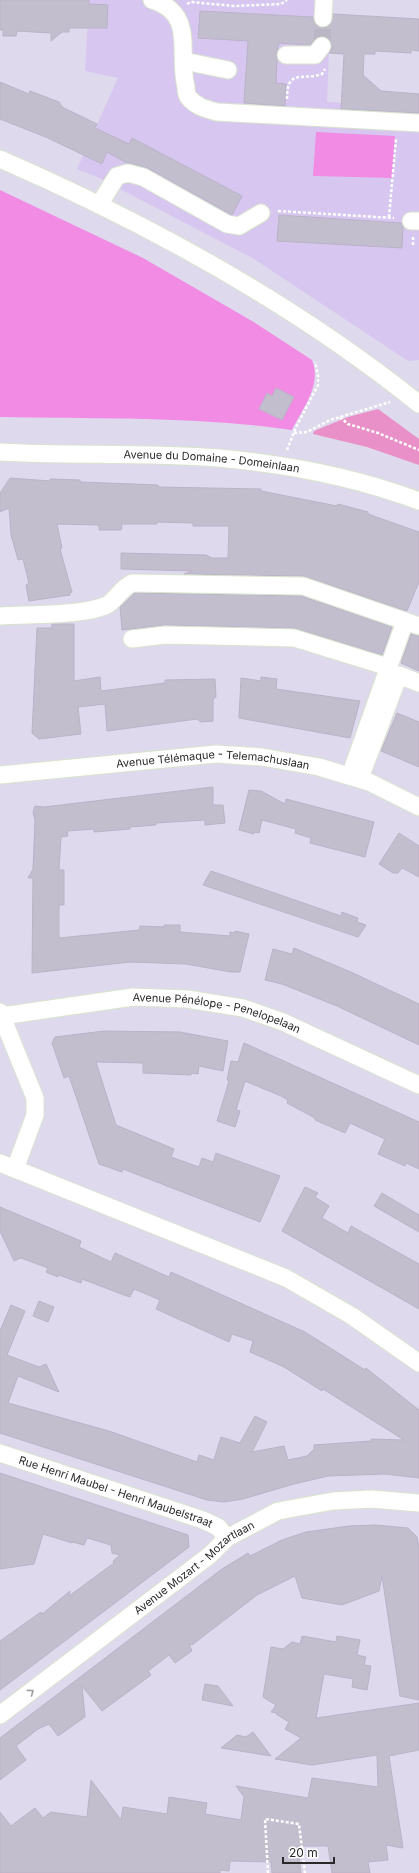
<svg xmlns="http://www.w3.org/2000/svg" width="419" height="1873" viewBox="0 0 419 1873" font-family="Inter,sans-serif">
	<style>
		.education { fill: #d7c7f0 }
		.green { fill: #e990c8 }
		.pitch { fill: #f18be4 }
		.building { fill: #c3bece; stroke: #bab3c8 }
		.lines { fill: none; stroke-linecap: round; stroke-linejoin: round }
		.minor-tunnel { stroke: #bbb6c6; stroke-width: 17; stroke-dasharray: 17 8; stroke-linecap: butt }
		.minor-casing { stroke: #d9e4ce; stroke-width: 19 }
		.path { stroke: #fff; stroke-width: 2.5; stroke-dasharray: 3 2; stroke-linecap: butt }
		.minor { stroke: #fff; stroke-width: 17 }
		.oneway { stroke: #9f9f9f }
		.labels { text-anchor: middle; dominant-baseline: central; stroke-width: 3; stroke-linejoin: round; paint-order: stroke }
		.street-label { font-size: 11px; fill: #292929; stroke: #fff }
	</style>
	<rect width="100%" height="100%" fill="#dfd9ed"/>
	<path class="education" d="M89 0H331L327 102 419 108V360L408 361 254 259 97 177 77 169 118 78 85 71Z"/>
	<path class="green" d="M378 409 419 439V465L367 447 313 434 314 431 348 417Z"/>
	<path class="pitch" d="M316 132 395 136 392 178 313 176Z
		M0 190 143 258 252 321 312 360C322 385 303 408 292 430 196 416 97 419 0 417Z"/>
	<path class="building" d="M0 0H89V4L108 5 107 28H69V32H62L51 41V33L17 31 16 36H3V30H0Z
		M200 11 313 17 317 26 323 28 331 24 333 14 419 19V51L411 50V53L375 51V54H364L363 75 381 91 419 94V113L341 109 344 54 329 53 332 48 331 43 328 38 323 36 318 37 310 45 279 43 276 55 277 60 276 83 286 84 285 106 244 103 248 41 198 38Z
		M0 82 29 94 30 91 59 102 62 107 97 124 95 128 129 144 132 138 242 196 232 215 148 168 127 163 107 152 102 164 48 138 0 119Z
		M279 215 401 223 403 227 402 248 277 241Z
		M276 388 294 397 282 420 259 409 267 393 272 396Z
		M10 478 50 481V479L80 480V482L158 485V487L261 489V491L337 506 338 504 368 512V514L419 532V582L407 611 303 576 184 574 192 571 121 569V553L206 555 212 558H228L229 526H193V523L157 522V524H122L121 530H99V525L57 524 62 548 60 549 72 592 70 593V595L29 601 26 585 29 583 23 559 18 560 11 535 9 508 0 512V493Z
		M135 593 301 596 392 627 382 655 294 628 165 625 122 630 120 607Z
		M52 624H74V681L100 677 101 691 165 683V680L215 679 216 697 213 699V721L201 722 197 719 107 731 105 704 78 707 81 734 39 739 32 733 37 628H52Z
		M411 634 419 636V671L401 663Z
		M261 677 277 679 276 689 360 701 350 738 239 718 241 678 261 681Z
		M397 713 419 722V767L381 751Z
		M213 787V805H223L225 823 205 825V820L156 823V825L130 827V829L94 832V829L67 831 68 836 61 837 59 870H64V905H59V938L139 930 140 926 164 927V925H180V932L230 936V932L235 933V931L249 934 240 972H231L186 964 130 962 32 973 33 878H28L33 869 35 820 33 812 35 806 44 807Z
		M249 790 261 791 285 804 286 799 374 822 365 857 310 843 311 838 295 833 296 829 262 820 259 833 254 832V834L239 830Z
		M399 833 419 846V877L402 868 398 873H393L379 864Z
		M211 871 341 916 342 912 358 918 357 922 366 925 358 937 203 885Z
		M294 948 353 973 419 1004V1045L337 1006 282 984 265 980 273 949 292 954Z
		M104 1031 180 1032 228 1041 223 1071 199 1066 198 1074 191 1073V1075L143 1073V1063L96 1062 116 1125 174 1149 171 1157 199 1167 202 1158 213 1162 216 1153 280 1176 260 1222 123 1169 122 1172 99 1164 69 1076 64 1078 52 1043 55 1037Z
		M244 1043 419 1122V1169L406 1163 405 1166 378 1154 385 1139 350 1123 345 1133 315 1120V1118L287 1103 288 1100 281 1096 245 1081 236 1110 240 1111 235 1127 217 1121 229 1081 227 1080 231 1061 238 1062Z
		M305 1187 318 1193 315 1197 329 1206 322 1218 348 1233 351 1226 419 1264V1309L282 1231Z
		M382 1193 419 1215V1232L374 1206Z
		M0 1207 81 1241 79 1247 111 1262 115 1253 169 1277 171 1272 305 1332 365 1370 366 1368 419 1410V1478L385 1474 328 1476 294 1484 243 1499 224 1502 207 1500 0 1433V1331L11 1305 25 1311 7 1355 39 1367 46 1364 59 1392 18 1376 8 1403 109 1431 197 1462 199 1455 214 1460 221 1437 240 1443 255 1416 267 1422 252 1452 284 1446 288 1460 307 1456 314 1449V1445L371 1441V1439L404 1440 323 1389 322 1391 284 1367 250 1352 253 1341 232 1334 229 1342 156 1309 160 1300 134 1289 130 1297 124 1295 82 1279 81 1283 59 1275 58 1277 46 1272 48 1268 21 1258 14 1261 0 1231Z
		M39 1301 54 1307 48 1322 33 1316Z
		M0 1473 188 1535 189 1547 0 1690V1641L41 1612 42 1614 70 1591 69 1596 114 1563 113 1561 120 1555 112 1553 111 1545 87 1538 84 1545 72 1542V1543L43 1534 34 1564 0 1569Z
		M376 1525 408 1528 417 1537 419 1548V1700L400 1696 382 1576 379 1591 342 1605 302 1598 295 1576 257 1595 192 1645 189 1644 192 1651 175 1663 169 1655 148 1671 151 1675 102 1711 82 1686 85 1717 58 1736 49 1724 38 1729 16 1746 26 1760 0 1780V1738L222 1569 248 1553 250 1556 282 1540 306 1532 349 1526Z
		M302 1636 336 1642 337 1636 360 1640 357 1655 366 1657 364 1665 371 1666 367 1690 352 1687 353 1679 324 1674 316 1718 419 1703V1750L389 1756 403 1848 386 1845 388 1860 368 1862 370 1873H332L328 1846H298L301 1873H272L271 1862 230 1861 229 1871 220 1870V1873H0V1812L11 1826 35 1808 43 1818 51 1812 87 1817 91 1780 121 1820 123 1807 167 1814 169 1797 207 1803 205 1814 241 1820 244 1797 236 1786 308 1798 312 1778 378 1787 377 1755 312 1765 275 1759 301 1738 285 1729 289 1722 276 1714 278 1713 271 1712 276 1705 263 1697 271 1647 283 1649 292 1642 300 1644Z
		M205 1684 218 1686 233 1706 202 1700Z
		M253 1732 271 1756 221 1748 237 1735 246 1737Z"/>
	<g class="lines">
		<path class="minor-tunnel" d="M322 46 323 18"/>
		<defs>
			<g id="minor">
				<path d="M152 0C197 14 177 53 186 87 186 91 187 96 189 98 197 107 206 109 217 112L419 123"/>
				<path d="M323 18 324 0"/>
				<path d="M286 55H315L322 46"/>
				<path d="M184 61 228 70"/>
				<path d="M0 159C149 224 292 302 419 404"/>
				<path d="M99 205 117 176 128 173 143 177 227 224 239 226 261 213"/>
				<path d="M411 221H419"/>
				<path id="s1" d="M0 452C73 456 146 452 218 458 286 464 355 477 419 501"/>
				<path d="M0 616C27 614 84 616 107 605 115 601 121 588 132 583L303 586 419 626"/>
				<path d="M132 639 165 635 294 638 388 667"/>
				<path d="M363 770 399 675 419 683"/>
				<path id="s2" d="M0 775 216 754 262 757 319 767 369 782 419 807"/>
				<path d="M350 776 405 621"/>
				<path d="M0 1012 35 1098V1115L15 1169"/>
				<path id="s3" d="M2 1016 133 997 187 999 243 1008 283 1022 419 1085"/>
				<path d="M0 1163 286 1278 352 1316 419 1363"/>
				<path id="s4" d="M0 1453 203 1520 218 1527 227 1538"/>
				<path id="s5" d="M0 1715 210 1555 227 1538 278 1511 333 1501 372 1499 419 1503"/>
			</g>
		</defs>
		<use href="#minor" class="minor-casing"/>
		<path class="path" d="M187 4 191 2 234 6 281 4 287 0
			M287 99C287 68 302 81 322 74L325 69
			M278 211 394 218
			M389 217 396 139
			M413 245V237
			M340 417 348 424 378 433 419 450
			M294 433 307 432 330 420 390 402
			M287 450 296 427 318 385V375L315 362
			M268 1873 265 1819 299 1824 305 1873"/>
		<use href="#minor" class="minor"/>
	</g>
	<defs><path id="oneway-chevron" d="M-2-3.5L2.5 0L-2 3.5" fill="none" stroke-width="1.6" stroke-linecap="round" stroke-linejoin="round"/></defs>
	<use class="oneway" href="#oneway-chevron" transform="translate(31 1692) rotate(-37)"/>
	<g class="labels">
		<g class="street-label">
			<text stroke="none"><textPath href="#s1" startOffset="212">Avenue du Domaine - Domeinlaan</textPath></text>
			<text stroke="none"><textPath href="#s2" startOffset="214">Avenue Télémaque - Telemachuslaan</textPath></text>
			<text stroke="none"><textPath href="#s3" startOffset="218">Avenue Pénélope - Penelopelaan</textPath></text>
			<text stroke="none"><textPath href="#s4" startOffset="122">Rue Henri Maubel - Henri Maubelstraat</textPath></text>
			<text stroke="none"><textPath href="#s5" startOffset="244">Avenue Mozart - Mozartlaan</textPath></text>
		</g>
	</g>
	<path d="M283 1857v6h51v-6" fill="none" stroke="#292929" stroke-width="2"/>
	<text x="289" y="1857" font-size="12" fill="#292929" stroke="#ffffff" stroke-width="3" paint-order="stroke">20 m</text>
</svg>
